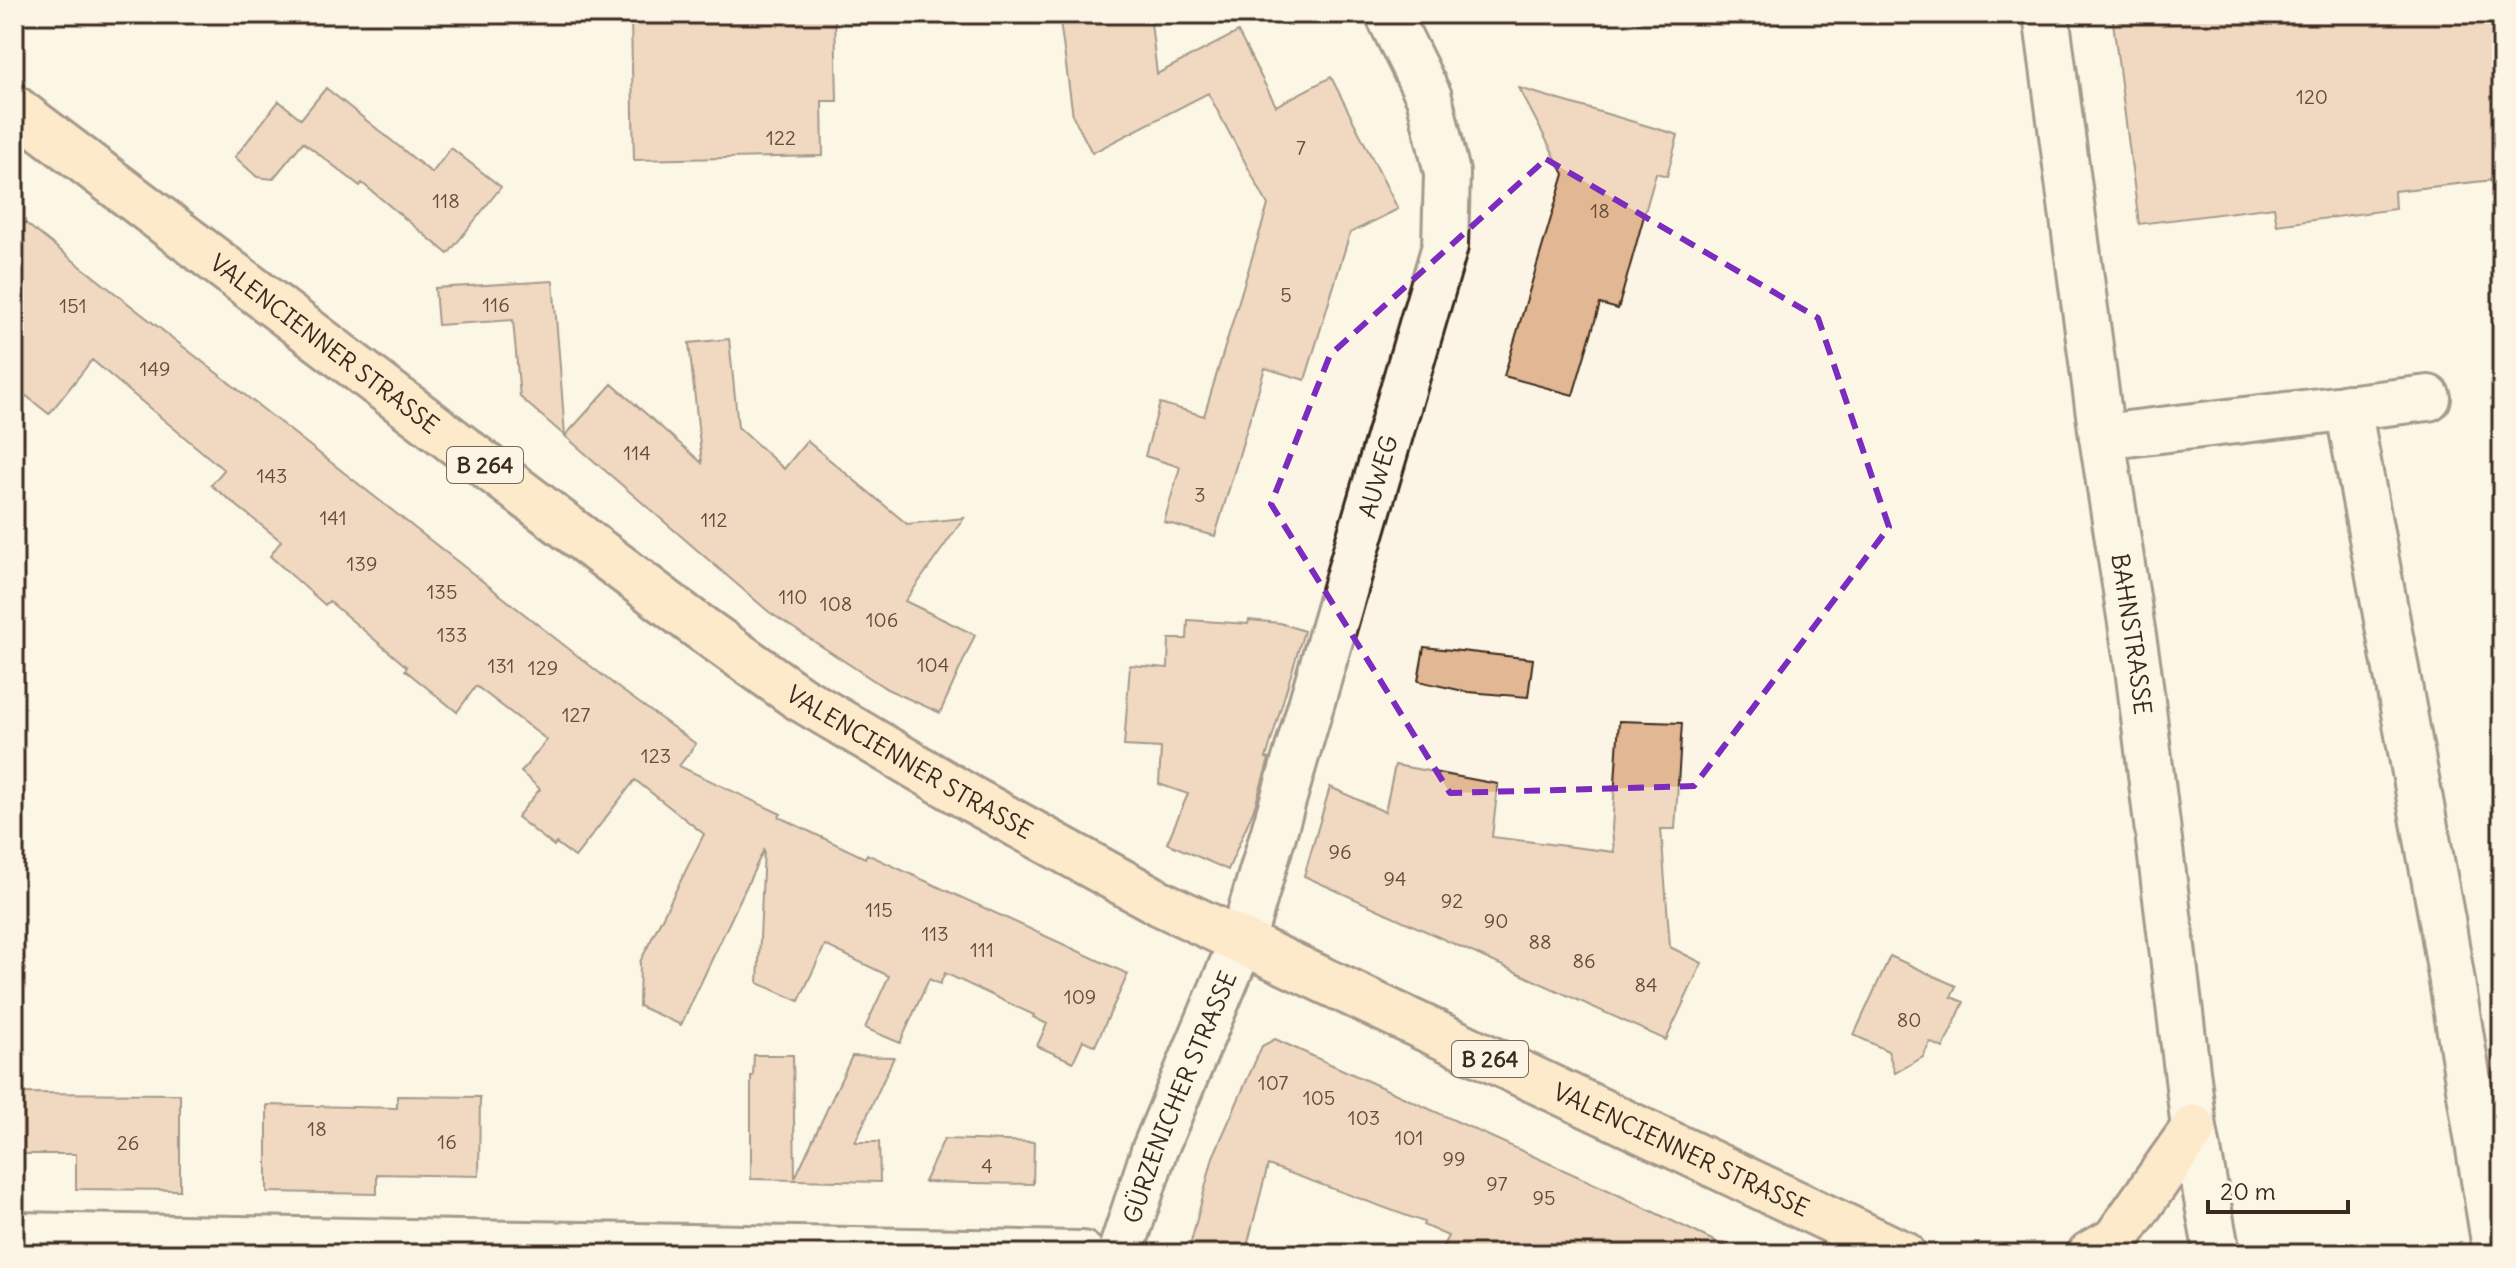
<svg xmlns="http://www.w3.org/2000/svg" width="2516" height="1268" viewBox="0 0 2516 1268" font-family="Delius,sans-serif">
	<style>
		.building { fill: #e2b793; stroke: #3b2a1e; stroke-width: 2 }
		.lines { fill: none; stroke-linecap: round; stroke-linejoin: round }
		.minor-casing { stroke: #3b2a1e; stroke-width: 50 }
		.major-casing { stroke: #3b2a1e; stroke-width: 50 }
		.path { stroke: #3b2a1e; stroke-width: 5; stroke-dasharray: 2 6; stroke-linecap: butt }
		.minor { stroke: #fcf5e5; stroke-width: 44 }
		.major { stroke: #fedbac; stroke-width: 44 }
		.marked { fill: none; stroke: #7b2cbf; stroke-width: 6; stroke-dasharray: 16 10; stroke-linejoin: round }
		.labels { text-anchor: middle; dominant-baseline: central; stroke-width: 6; stroke-linejoin: round; paint-order: stroke }
		.number-label { font-size: 20px; fill: #654d3b }
		.shield { fill: #fcf5e5; stroke: #75675a; stroke-width: 2 }
		.shield-label { font-size: 22px; font-weight: bold; fill: #3b2a1e }
		.street-label { font-size: 24px; fill: #3b2a1e; stroke: #fcf5e5 }
	</style>
	<rect width="100%" height="100%" fill="#fcf5e5"/>
	<filter id="ink" filterUnits="userSpaceOnUse"><feTurbulence type="fractalNoise" baseFrequency=".0125" numOctaves="2"/><feDisplacementMap in="SourceGraphic" scale="16" xChannelSelector="R" yChannelSelector="G"/><feConvolveMatrix kernelMatrix="1 2 1 2 8 2 1 2 1" color-interpolation-filters="sRGB"/></filter>
	<g filter="url(#ink)">
		<path class="building" d="M835 14 837 101H822L823 156 634 160 631 19Z
			M1059 14H1150L1157 74 1238 32 1276 106 1331 77 1398 209 1350 233 1305 380 1265 368 1215 536 1164 522 1180 467 1145 456 1160 403 1204 416 1268 205 1208 93 1092 153 1073 116Z
			M2112 14H2502V179L2394 191 2395 209 2277 225 2274 207 2139 224Z
			M326 88 432 173 451 148 501 187 448 254 362 183 360 186 303 142 273 179 257 177 235 157 279 101 301 119Z
			M1519 88 1678 135 1667 176 1656 173 1618 309 1600 304 1573 395 1504 376 1564 174Z
			M14 214 620 689 696 744 679 766 781 814 779 817 865 858 867 854 1128 974 1095 1046 1083 1040 1073 1062 1037 1046 1047 1024 1033 1017 1034 1015 945 973 940 984 929 979 900 1043 865 1028 889 976 825 945 799 1001 758 983 764 849 681 1025 639 1006 640 962 704 834 635 780 575 857 556 843 554 846 517 817 540 789 521 772 547 740 476 686 457 712 405 670 407 667 329 601 325 605 270 556 281 541 211 485 224 470 92 360 49 414 14 386Z
			M553 281 559 354 565 436 520 397 513 320 438 325 435 288Z
			M729 339 738 427 784 469 807 441 907 524 964 518 905 601 975 635 940 713 887 689 769 612 565 436 612 384 702 463 689 343Z
			M1188 620 1248 624 1249 620 1280 623 1304 631 1266 758 1269 759 1255 806 1228 870 1167 843 1188 794 1159 784 1161 748 1124 746 1130 665 1168 668 1169 639H1187Z
			M1424 647 1533 659 1528 697 1468 692 1418 681Z
			M1619 721 1682 723 1675 829H1661L1670 947 1702 963 1666 1040 1304 876 1330 787 1385 812 1395 765 1498 784 1492 837 1614 852 1612 829Z
			M1890 956 1956 986 1951 997 1964 1002 1943 1048 1930 1042 1923 1057 1895 1073 1888 1051 1854 1035Z
			M1275 1039 1610 1191 1741 1254H1439L1448 1236 1423 1225 1424 1222 1268 1165 1245 1254H1188L1213 1157 1262 1046Z
			M754 1055H793L795 1178 852 1056 894 1057 855 1142H879L880 1182 751 1179V1076H753Z
			M14 1093 180 1094V1190L76 1189V1154H14Z
			M397 1096 480 1097 479 1176 377 1174V1194L267 1192V1105L397 1108Z
			M944 1139 1034 1142 1033 1184 924 1182Z"/>
		<g class="lines">
			<defs>
				<g id="minor">
					<path id="s1" d="M2046 14 2102 437 2138 668 2194 1128 2217 1254"/>
					<path d="M2348 407 2442 920 2496 1254"/>
					<path d="M2102 437 2428 398"/>
					<path d="M14 1235 1082 1254"/>
					<path id="s2" d="M1120 1254 1154 1151 1242 941 1445 246 1447 173 1429 97 1388 14"/>
				</g>
				<g id="major">
					<path id="s3" d="M14 108 691 621 798 697 971 799 1160 903 1903 1254"/>
					<path d="M2090 1254 2115 1240 2194 1128"/>
				</g>
			</defs>
			<use href="#minor" class="minor-casing"/>
			<use href="#major" class="major-casing"/>
			<path class="path" d="M14 31 28 14"/>
			<use href="#minor" class="minor"/>
			<use href="#major" class="major"/>
		</g>
	</g>
	<path d="M0 0H2516V1268H0ZM1546 159 1818 318 1889 527 1694 786 1450 793 1271 504 1330 355Z" fill="#fcf5e5" fill-opacity=".55" fill-rule="evenodd"/>
	<path class="marked" d="M1546 159 1818 318 1889 527 1694 786 1450 793 1271 504 1330 355Z"/>
	<g class="labels">
		<g class="number-label">
			<text x="2312" y="96">120</text>
			<text x="781" y="137">122</text>
			<text x="1301" y="147">7</text>
			<text x="446" y="200">118</text>
			<text x="1600" y="210">18</text>
			<text x="1286" y="294">5</text>
			<text x="496" y="304">116</text>
			<text x="73" y="305">151</text>
			<text x="155" y="368">149</text>
			<text x="637" y="452">114</text>
			<text x="272" y="475">143</text>
			<text x="1200" y="494">3</text>
			<text x="333" y="517">141</text>
			<text x="714" y="519">112</text>
			<text x="362" y="563">139</text>
			<text x="442" y="591">135</text>
			<text x="793" y="596">110</text>
			<text x="836" y="603">108</text>
			<text x="882" y="619">106</text>
			<text x="452" y="634">133</text>
			<text x="933" y="664">104</text>
			<text x="501" y="665">131</text>
			<text x="543" y="667">129</text>
			<text x="576" y="714">127</text>
			<text x="656" y="755">123</text>
			<text x="1340" y="851">96</text>
			<text x="1395" y="878">94</text>
			<text x="1452" y="900">92</text>
			<text x="879" y="909">115</text>
			<text x="1496" y="920">90</text>
			<text x="935" y="933">113</text>
			<text x="1540" y="941">88</text>
			<text x="982" y="949">111</text>
			<text x="1584" y="960">86</text>
			<text x="1646" y="984">84</text>
			<text x="1080" y="996">109</text>
			<text x="1909" y="1019">80</text>
			<text x="1273" y="1082">107</text>
			<text x="1319" y="1097">105</text>
			<text x="1364" y="1117">103</text>
			<text x="317" y="1128">18</text>
			<text x="1409" y="1137">101</text>
			<text x="447" y="1141">16</text>
			<text x="128" y="1142">26</text>
			<text x="1454" y="1158">99</text>
			<text x="987" y="1165">4</text>
			<text x="1497" y="1183">97</text>
			<text x="1544" y="1197">95</text>
		</g>
		<g class="shield">
			<rect x="447" y="447" width="76" height="36" rx="6"/>
			<rect x="1452" y="1041" width="76" height="36" rx="6"/>
		</g>
		<g class="shield-label">
			<text x="485" y="465">B 264</text>
			<text x="1490" y="1059">B 264</text>
		</g>
		<g class="street-label">
			<text stroke="none"><textPath href="#s3" startOffset="390">VALENCIENNER STRASSE</textPath></text>
			<text stroke="none"><textPath href="#s2" startOffset="820">AUWEG</textPath></text>
			<text stroke="none"><textPath href="#s1" startOffset="626">BAHNSTRASSE</textPath></text>
			<text stroke="none"><textPath href="#s3" startOffset="1110">VALENCIENNER STRASSE</textPath></text>
			<text stroke="none"><textPath href="#s2" startOffset="168">GÜRZENICHER STRASSE</textPath></text>
			<text stroke="none"><textPath href="#s3" startOffset="1974">VALENCIENNER STRASSE</textPath></text>
		</g>
	</g>
	<rect width="2516" height="1268" fill="none" stroke="#fcf5e5" stroke-width="48"/>
	<rect x="24" y="24" width="2468" height="1220" fill="none" stroke="#3b2a1e" stroke-width="3" filter="url(#ink)"/>
	<path d="M2208 1200v12h140v-12" fill="none" stroke="#3b2a1e" stroke-width="4"/>
	<text x="2220" y="1200" font-size="24" fill="#3b2a1e" stroke="#fcf5e5" stroke-width="6" paint-order="stroke">20 m</text>
</svg>
